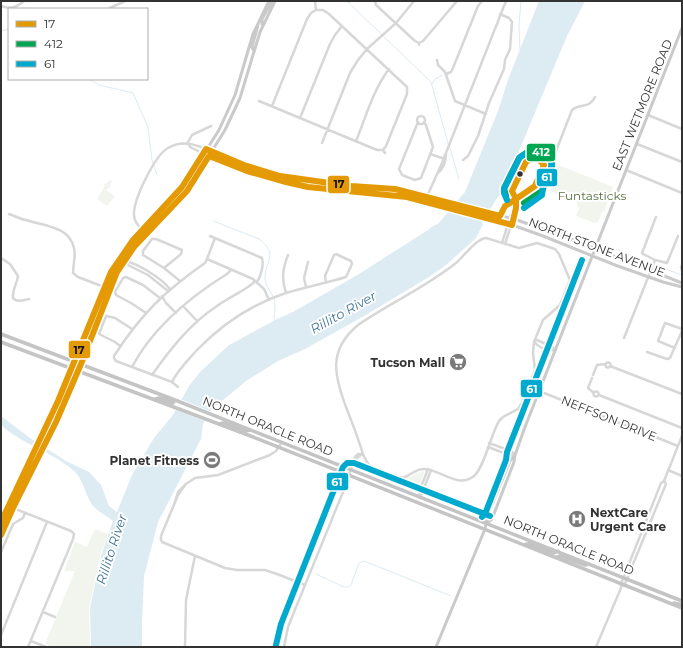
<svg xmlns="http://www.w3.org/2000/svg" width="683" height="648" viewBox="0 0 683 648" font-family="Montserrat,sans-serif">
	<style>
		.green { fill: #f1f5ed }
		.water { fill: #ddebf3 }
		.pier { fill: #fff }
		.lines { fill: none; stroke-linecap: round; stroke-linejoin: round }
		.stream { stroke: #ddebf3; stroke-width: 1 }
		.minor { stroke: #d7d7d7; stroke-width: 2.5 }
		.major { stroke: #cacaca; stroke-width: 3 }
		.highway { stroke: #c4c4c4; stroke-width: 3.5 }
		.bus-1-casing { stroke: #fff; stroke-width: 9 }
		.bus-2-casing { stroke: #fff; stroke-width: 9 }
		.bus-3-casing { stroke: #fff; stroke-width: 9 }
		.bus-1 { stroke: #e39a05; stroke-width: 6 }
		.bus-2 { stroke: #00a651; stroke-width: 6 }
		.bus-3 { stroke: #00a9ce; stroke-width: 6 }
		.bus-dot { fill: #333; stroke: #fff; stroke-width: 1.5 }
		.labels { text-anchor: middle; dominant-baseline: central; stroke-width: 4; stroke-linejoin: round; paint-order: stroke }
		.street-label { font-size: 12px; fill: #333; stroke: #fff }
		.park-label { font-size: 12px; fill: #56703f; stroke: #fff }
		.poi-label { font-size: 12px; font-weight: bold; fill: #333; stroke: #fff; text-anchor: end }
		.water-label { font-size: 13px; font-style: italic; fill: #3f7597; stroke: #fff }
		.line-badge { stroke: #fff; stroke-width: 1.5 }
		.badge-label { font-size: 11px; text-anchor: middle; font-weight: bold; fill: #fff }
		.pale-badge-label { font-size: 11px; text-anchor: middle; font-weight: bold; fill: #111 }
	</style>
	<rect width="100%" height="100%" fill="#fff"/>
	<path class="green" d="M556 164 613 187 604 212H602L598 222 595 223 576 216 579 209 577 204V202L550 191 554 180 547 177 552 165 555 167Z
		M110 180 112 181 110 185 111 186 106 190 115 196 107 206 97 199 105 186 104 185Z
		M423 471 424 473 418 489 417 488 419 483 417 487 399 481 406 479 417 473 419 476 418 473Z
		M95 529 108 534 100 556 89 608 90 647H52L45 644 75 571H64L75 542 87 547Z"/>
	<path class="water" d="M539 1H585L567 36 501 194 497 198 482 223 483 224 476 238 446 265 429 277 364 316 305 349 278 361 246 381 211 410 203 424 201 439 158 522 144 576 142 624V647H91L90 608 101 556 113 521C108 517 101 513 96 509 85 499 85 481 74 471 53 452 23 445 1 425V416L30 438 66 461 89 472 101 485 109 506 117 512 132 475 154 438 173 415 189 386 200 372 229 345 277 319 293 312 359 274 428 230 433 226 438 224 465 192 498 111 508 80Z"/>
	<path class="pier" d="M455 201 492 211 486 221 447 210Z
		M180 399 212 412 207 422 174 409Z"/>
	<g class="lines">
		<path class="stream" d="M346 1 349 3 351 1
			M348 1 349 3 431 82 448 143
			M1 31 9 29
			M520 50 519 25 521 1
			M89 79 99 85 133 93 148 127 152 160 157 175
			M432 84 435 79 443 75
			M450 148 459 179
			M213 221 259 239C280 255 264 262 265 279 265 285 272 293 274 299 276 306 274 315 274 322
			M606 245 650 263
			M655 265 682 275
			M316 574 344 587H348L351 585 359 563 364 561 451 596"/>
		<path class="minor" d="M315 1 316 10
			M375 1 376 5 415 41 419 43
			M1 6C10 9 16 8 24 1
			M111 9 110 8 125 1
			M316 10H323L329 14 407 87V94L386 146 383 150
			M419 45V43L423 41 457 1
			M437 60 438 65 445 72 455 101 486 114
			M446 74 451 72 453 68 478 6 482 1
			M259 101 377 150H383L385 153
			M272 106 307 19 311 13 316 10
			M648 115 682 129
			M417 120a4 4 0 1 1 8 0a4 4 0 1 1-8 0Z
			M300 118 330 44 335 35 342 26
			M418 122 399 169 402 175 415 180 421 178 433 147 426 125 424 122
			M356 141C366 117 373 90 389 69
			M322 143 350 73 358 60 367 49 396 23 414 1
			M187 144 192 135 211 126
			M189 144 190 147 204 154
			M637 144 682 162
			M430 154 445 159
			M463 160 468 156 478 136 489 103 504 69 505 60 510 49 512 22 509 18 500 14
			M626 170 682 193
			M437 174C443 169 446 162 446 154
			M424 201 429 192 442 163 506 1
			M9 214C15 216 20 219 26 220 44 226 69 226 74 248 76 257 73 265 73 273L78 277 104 287
			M656 217 642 253 643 254 655 260 667 263 678 236
			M143 230C138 226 134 222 134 215 133 200 155 155 168 148 181 140 194 144 206 149
			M210 236 262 258C264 265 261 276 257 282
			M486 238 519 248 537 243 555 249 559 254 570 280 560 305 543 320 534 342 533 353 535 370 522 403 518 409 503 417 499 421C491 434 484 468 474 476 458 489 441 470 425 469 417 468 412 474 405 477 397 480 377 473 371 467 367 463 365 459 363 454 358 438 352 422 346 407 334 375 328 350 358 325 390 303 426 287 456 263 464 256 476 239 486 238Z
			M502 243 514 205 535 191 542 184
			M505 244 517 207 538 192 542 187 572 110C581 103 589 109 595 97
			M1 258 10 264 18 276C17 284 12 290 13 298 17 303 24 300 29 299
			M120 259 128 265 148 275 168 291
			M207 259 215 238
			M125 261C139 264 161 278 170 289
			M682 265 681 267 682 271
			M164 268 181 254 182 250 156 239H152L143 251V255L164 268 180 281
			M306 287 304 278 308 262
			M286 293C281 279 283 268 288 255
			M162 296 166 303 176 313
			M183 306 197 321
			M146 313 131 303 116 295 115 292 123 278 126 277 143 285 160 298
			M624 338 655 260
			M537 340 552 347 556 350C548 351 538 348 534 341Z
			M120 346 115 342 99 334 106 316 115 318 132 329
			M675 348 658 341 665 323 682 329
			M647 352 667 359 670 358 682 331
			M605.5 365a2.5 2.5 0 1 1 5 0a2.5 2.5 0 1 1-5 0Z
			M610 366 682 394
			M132 367C153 327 190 297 227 274L231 270
			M152 375C171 348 190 324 217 306 226 299 250 288 255 281
			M593 375 597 365 605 364
			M592 378 588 388 594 393
			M172 382C177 371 188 360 196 351 221 325 252 304 286 293 306 287 326 283 346 277L352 264 351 261 336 254 334 255 325 276 326 282
			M178 387 172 382 116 361 114 358V356C141 314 165 291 205 263L207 259 253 279 264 289 269 300
			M539 391 678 446
			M593.5 394a2.5 2.5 0 1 1 5 0a2.5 2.5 0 1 1-5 0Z
			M599 395 682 428
			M489 443 511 451 514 454
			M488 447 509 455H515
			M351 469 357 458 362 454
			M668 470 682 476
			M186 484 195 478 218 475 270 455 276 451 282 442
			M421 496 431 470
			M420 497 419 492 428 469
			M174 505 178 492 186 484 178 495 161 536V540L162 542 225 568 237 570H265L277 574 305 585
			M8 506 71 531 74 534
			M1 552 13 524 23 518 25 513
			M624 586 666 484 664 481
			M43 612 55 617
			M1 635 47 522
			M31 641 46 647
			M28 647 73 539 74 534
			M185 647 186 600 195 556
			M284 647 288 627 292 617 343 492 355 457 358 454H363
			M596 647 621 588V584L661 483 664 481 682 436"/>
		<path class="major" d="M262 24V19L272 1
			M254 51 252 47 258 25
			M210 151 244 165 280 176 351 186 395 189 514 219 566 237 682 283
			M208 155 247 171 286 182 308 187 407 197 507 223 543 236 615 265 663 282 682 287
			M1 522 58 401 109 276 129 245 172 200 185 184 219 130 235 95 253 34 269 1
			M487 523 492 519 514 462 515 455 525 427 682 28
			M1 535 61 409 83 358 114 279 122 265 134 247 175 205 189 188 225 130 240 98 260 32 275 1
			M436 647 485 529 487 517 510 461 515 455"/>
		<path class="highway" d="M1 334 175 400 682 601
			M1 342 248 435 682 608
			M155 399 159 398 173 403 175 400
			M220 424 223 423 245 431 250 430
			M526 544H531L554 553 558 551
			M557 557 561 556 585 565 589 564
			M674 603 682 605"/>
		<defs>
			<path id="bus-1" d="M533 158 539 160 544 165 535 186 516 199 512 191 526 162Z
				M1 522 58 401 111 272 133 240 182 187 206 149 244 165 280 176 351 186 395 189 500 216 505 206 516 199
				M1 535 13 508 56 422 81 364 117 272 134 247 187 191 209 156 247 171 286 182 308 187 407 197 512 225 516 208V199"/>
			<path id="bus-2" d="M506 196 504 188 519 158 531 150 543 153 551 161 552 167 542 191 524 203"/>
			<path id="bus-3" d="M507 200 504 193V189L520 157 529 151H537L549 159 552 164 543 188 542 195 524 208
				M482 517 485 514 506 460 507 452 518 424 582 260
				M276 645 281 624 343 467 347 463H354L490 516"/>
		</defs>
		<use href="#bus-1" class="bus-1-casing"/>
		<use href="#bus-2" class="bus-2-casing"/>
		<use href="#bus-3" class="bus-3-casing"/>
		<use href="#bus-1" class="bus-1"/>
		<use href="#bus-2" class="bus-2"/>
		<use href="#bus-3" class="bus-3"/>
	</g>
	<defs>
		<symbol id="supermarket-disc" viewBox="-11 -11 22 22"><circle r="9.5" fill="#7a7a7a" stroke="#fff"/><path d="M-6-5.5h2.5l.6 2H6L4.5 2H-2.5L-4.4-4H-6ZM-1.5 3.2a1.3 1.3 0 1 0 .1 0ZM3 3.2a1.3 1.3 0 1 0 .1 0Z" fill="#fff"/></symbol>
		<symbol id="stadium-disc" viewBox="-11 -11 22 22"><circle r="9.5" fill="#7a7a7a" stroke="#fff"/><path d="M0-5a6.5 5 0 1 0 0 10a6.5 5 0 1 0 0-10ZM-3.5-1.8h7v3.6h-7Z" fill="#fff"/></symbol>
		<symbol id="hospital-disc" viewBox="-11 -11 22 22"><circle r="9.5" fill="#7a7a7a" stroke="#fff"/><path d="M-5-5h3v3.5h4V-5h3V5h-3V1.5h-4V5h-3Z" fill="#fff"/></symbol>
	</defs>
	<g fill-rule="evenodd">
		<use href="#supermarket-disc" x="448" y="352" width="20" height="20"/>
		<use href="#stadium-disc" x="202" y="450" width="20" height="20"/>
		<use href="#hospital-disc" x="567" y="509" width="20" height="20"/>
	</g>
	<circle class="bus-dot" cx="520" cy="174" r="3.5"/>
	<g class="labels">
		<g class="street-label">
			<text transform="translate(642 105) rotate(-68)">EAST WETMORE ROAD</text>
			<text transform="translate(597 247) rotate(21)">NORTH STONE AVENUE</text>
			<text transform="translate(609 418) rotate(22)">NEFFSON DRIVE</text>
			<text transform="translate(268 426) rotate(22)">NORTH ORACLE ROAD</text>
			<text transform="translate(569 545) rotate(22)">NORTH ORACLE ROAD</text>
		</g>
		<g class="park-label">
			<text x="592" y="195">Funtasticks</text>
		</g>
		<g class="poi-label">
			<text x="445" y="362">Tucson Mall</text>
			<text x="199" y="460">Planet Fitness</text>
			<text x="590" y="512" text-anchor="start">NextCare<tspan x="590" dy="14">Urgent Care</tspan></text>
		</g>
		<g class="water-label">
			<text transform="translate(343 312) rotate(-29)">Rillito River</text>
			<text transform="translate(111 549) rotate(-72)">Rillito River</text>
		</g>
	</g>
	<g class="line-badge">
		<rect x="526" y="143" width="30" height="19" rx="4" fill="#00a651"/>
		<rect x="536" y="168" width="22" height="19" rx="4" fill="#00a9ce"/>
		<rect x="327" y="175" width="23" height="19" rx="4" fill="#e39a05"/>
		<rect x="68" y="340" width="23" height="19" rx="4" fill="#e39a05"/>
		<rect x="520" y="379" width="23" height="19" rx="4" fill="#00a9ce"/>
		<rect x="326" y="472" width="23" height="19" rx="4" fill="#00a9ce"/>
	</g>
	<g class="badge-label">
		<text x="541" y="156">412</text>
		<text x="547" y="181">61</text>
		<text x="532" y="393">61</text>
		<text x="337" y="486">61</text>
	</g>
	<g class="pale-badge-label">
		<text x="339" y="188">17</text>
		<text x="79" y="354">17</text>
	</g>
	<rect width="683" height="648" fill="none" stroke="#333333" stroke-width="4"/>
	<rect x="8" y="8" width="140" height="72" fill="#ffffff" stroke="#adadad"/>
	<rect x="16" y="21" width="20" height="6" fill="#e39a05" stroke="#adadad"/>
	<text x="44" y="28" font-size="12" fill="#333333">17</text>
	<rect x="16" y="41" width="20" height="6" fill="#00a651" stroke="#adadad"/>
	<text x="44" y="48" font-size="12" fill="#333333">412</text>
	<rect x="16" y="61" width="20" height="6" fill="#00a9ce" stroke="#adadad"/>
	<text x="44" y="68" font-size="12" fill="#333333">61</text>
</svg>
